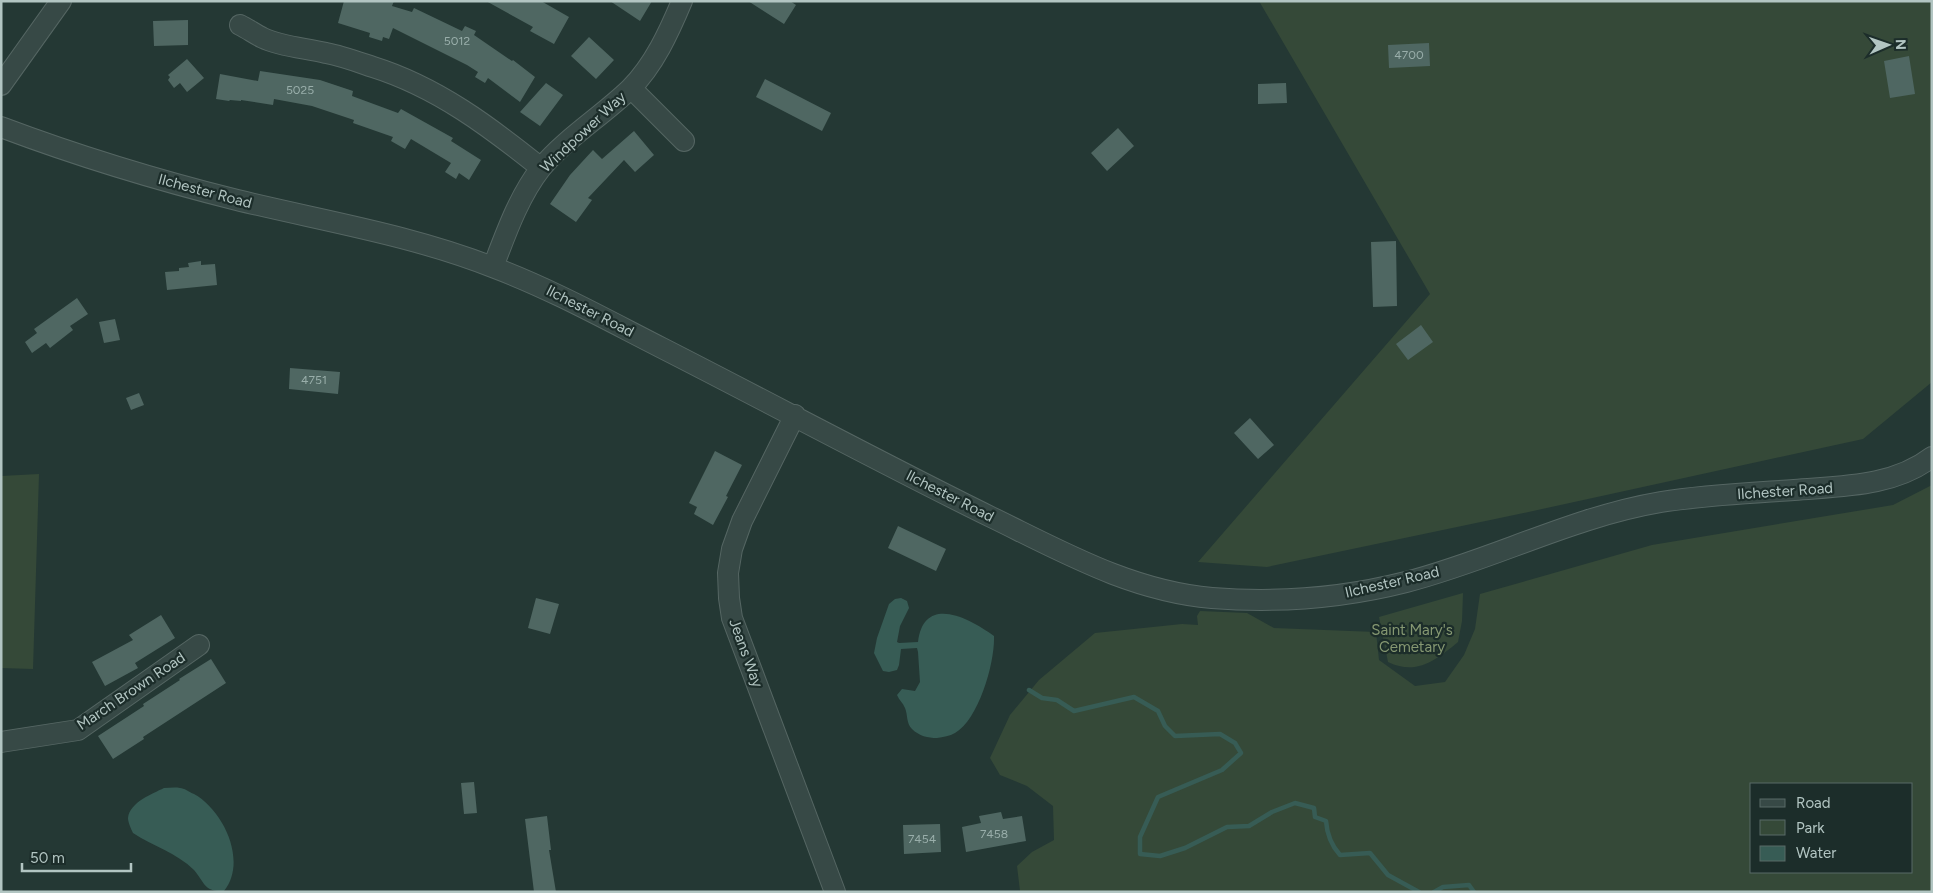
<svg xmlns="http://www.w3.org/2000/svg" width="1933" height="893" viewBox="0 0 1933 893" font-family="Figtree,sans-serif">
	<style>
		.green { fill: #354938; fill-rule: evenodd }
		.water { fill: #375c55 }
		.lines { fill: none; stroke-linecap: round; stroke-linejoin: round }
		.stream { stroke: #375c55; stroke-width: 4.5 }
		.building { fill: #4f6762 }
		.minor-casing { stroke: #556663; stroke-width: 22 }
		.minor { stroke: #374946; stroke-width: 20 }
		.labels { text-anchor: middle; dominant-baseline: central; stroke-width: 4.5; stroke-linejoin: round; paint-order: stroke }
		.number-label { font-size: 12px; fill: #99aeaa }
		.street-label { font-size: 15px; fill: #b2c5c2; stroke: #1c2d2a }
		.park-label { font-size: 15px; fill: #869872; stroke: #1c2d2a }
	</style>
	<rect width="100%" height="100%" fill="#243834"/>
	<path class="green" d="M1259 1H1932V382L1863 439 1533 511 1267 567 1198 562 1430 294Z
		M39 474 33 669 1 668V476Z
		M1932 485V892L1020 891 1017 866 1032 852 1054 840 1053 806 1027 786 1000 775 990 758 1010 715 1039 680 1095 633 1182 624 1198 625 1197 616 1200 611 1247 613 1274 628 1376 632 1379 660 1415 686 1445 682 1464 655 1475 629 1480 594 1652 545 1893 505ZM1912 784V872H1752V784Z
		M1463 593 1462 621 1458 642C1436 660 1417 676 1388 662L1379 617Z"/>
	<path class="water" d="M901 598 907 601 909 608 900 626 897 642 899 643 918 642C924 594 969 618 994 636 995 662 979 719 955 733 950 736 943 737 937 738 928 738 919 736 912 729 906 723 908 715 905 708 903 703 899 700 897 695L902 689 915 691 920 682 918 652 917 648 901 649 899 665 897 670 889 672 883 671 874 653 877 638 889 604 895 599Z
		M164 788C169 788 175 787 180 788 184 788 189 792 194 794 223 810 248 861 224 891 204 892 205 883 194 870 177 853 153 846 133 833 131 829 128 822 128 818 130 802 152 794 164 788Z"/>
	<g class="lines">
		<path class="stream" d="M1029 690 1042 698 1057 700 1074 711 1134 697 1158 711 1165 726 1175 736 1220 734 1235 743 1241 753 1222 770 1158 797 1140 837V854L1160 856 1185 848 1227 827 1249 826 1272 812 1295 803 1314 808 1315 817 1326 821C1327 835 1331 845 1340 855L1370 853 1388 875 1419 892
			M1434 892 1443 887 1469 885 1474 892"/>
	</g>
	<path class="building" d="M344 1H394L392 6 412 12 414 8 462 31 465 26 476 31 474 35 512 61 513 60 535 77 520 102 488 78 485 83 475 77 478 72 467 65 393 28 389 39 383 37 382 41 369 37 370 33 338 23Z
		M486 1H541L569 17 554 44 530 31 533 27Z
		M610 1H652L640 21Z
		M748 1H790L796 5 784 24Z
		M188 20V45L154 46 153 21Z
		M589 37 614 60 596 79 571 56Z
		M1429 43 1430 66 1389 68 1388 45Z
		M1909 56 1915 94 1890 98 1884 61Z
		M187 59 204 78 187 92 180 83 174 88 168 80 170 77 168 75Z
		M260 71 320 80 353 91 352 96 398 113 401 109 453 138 451 141 481 160 469 180 459 173 456 179 445 172 451 163 411 139 405 149 391 141 393 137 353 123 354 120 312 106 274 99 273 105 241 100V101L230 100 229 101 216 99 220 74 258 81Z
		M765 79 831 113 822 131 756 97Z
		M546 83 563 95 540 126 520 112Z
		M1286 83 1287 103 1258 104V84Z
		M1118 128 1134 146 1107 171 1091 153Z
		M634 131 654 155 635 172 624 160 588 198 592 200 576 222 550 204 570 175 593 150 602 159Z
		M1396 241 1397 306 1373 307 1371 242Z
		M201 261V265L215 264 217 285 167 290 165 272 179 271V268L189 267 188 263Z
		M77 298 88 314 70 326 73 330 50 348 46 343 32 353 25 342 37 333 34 329Z
		M115 319 120 340 104 343 99 322Z
		M1421 325 1433 342 1408 360 1396 344Z
		M290 368 340 372 338 394 289 389Z
		M139 393 144 405 131 410 126 398Z
		M1250 418 1274 445 1258 459 1234 433Z
		M715 451 742 465 726 496 728 497 713 525 694 514 697 507 689 503Z
		M898 526 946 549 936 571 888 548Z
		M536 598 559 604 550 634 528 628Z
		M161 615 175 638 135 663 138 668 105 686 92 662 133 640 129 635Z
		M211 659 226 683 143 737 144 739 113 759 98 736 144 706 143 704 180 680 179 679Z
		M474 782 477 813 464 814 461 783Z
		M1001 812 1003 819 1022 816 1026 841 966 852 962 827 981 823 979 816Z
		M547 816 551 850H549L556 892H534L525 819Z
		M940 824 941 852 904 854 903 825Z"/>
	<g class="lines">
		<defs>
			<path id="minor" d="M240 25C248 29 255 34 263 38 282 47 306 48 326 53 342 56 358 62 373 67 437 87 490 127 541 168
				M1 85 61 1
				M631 88 684 141
				M1 127C78 156 157 180 237 200 323 221 412 235 495 268 553 290 607 320 662 348 772 404 881 463 991 517 1063 552 1131 591 1212 598 1276 603 1343 598 1406 582 1492 560 1572 517 1661 502 1705 495 1750 493 1794 490 1841 486 1893 487 1932 457
				M493 267C506 233 519 196 541 168 566 138 602 116 630 89 654 65 669 32 682 1
				M795 415 742 521 732 549 728 573 729 598 732 618 835 892
				M1 742 78 730 199 645"/>
		</defs>
		<use href="#minor" class="minor-casing"/>
		<use href="#minor" class="minor"/>
	</g>
	<g class="labels">
		<g class="number-label">
			<text x="457" y="41">5012</text>
			<text x="1409" y="55">4700</text>
			<text x="300" y="90">5025</text>
			<text x="314" y="380">4751</text>
			<text x="994" y="834">7458</text>
			<text x="922" y="839">7454</text>
		</g>
		<g class="street-label">
			<text transform="translate(583 132) rotate(-43)">Windpower Way</text>
			<text transform="translate(205 191) rotate(15)">Ilchester Road</text>
			<text transform="translate(590 311) rotate(27)">Ilchester Road</text>
			<text transform="translate(1785 491) rotate(-4)">Ilchester Road</text>
			<text transform="translate(950 496) rotate(27)">Ilchester Road</text>
			<text transform="translate(1392 582) rotate(-13)">Ilchester Road</text>
			<text transform="translate(746 653) rotate(70)">Jeans Way</text>
			<text transform="translate(131 691) rotate(-34)">March Brown Road</text>
		</g>
		<g class="park-label">
			<text x="1412" y="630">Saint Mary's<tspan x="1412" dy="17">Cemetary</tspan></text>
		</g>
	</g>
	<rect width="1933" height="893" fill="none" stroke="#b2c5c2" stroke-width="5"/>
	<rect x="1750" y="783" width="162" height="90" fill="#1c2d2a" stroke="#586a67"/>
	<rect x="1760" y="799" width="25" height="8" fill="#374946" stroke="#586a67"/>
	<text x="1796" y="808" font-size="15" fill="#b2c5c2">Road</text>
	<rect x="1760" y="820" width="25" height="15" fill="#354938" stroke="#586a67"/>
	<text x="1796" y="833" font-size="15" fill="#b2c5c2">Park</text>
	<rect x="1760" y="846" width="25" height="15" fill="#375c55" stroke="#586a67"/>
	<text x="1796" y="858" font-size="15" fill="#b2c5c2">Water</text>
	<g transform="translate(1888 45) rotate(88)" stroke="#1c2d2a" stroke-width="4" paint-order="stroke">
	<path d="M0-4L9 19L0 12L-9 19Z" fill="#b2c5c2"/>
	<text y="-8" font-size="14" font-weight="bold" text-anchor="middle" fill="#b2c5c2">N</text>
	</g>
	<path d="M22 863v8h109v-8" fill="none" stroke="#b2c5c2" stroke-width="2.5"/>
	<text x="30" y="863" font-size="15" fill="#b2c5c2" stroke="#1c2d2a" stroke-width="4" paint-order="stroke">50 m</text>
</svg>
